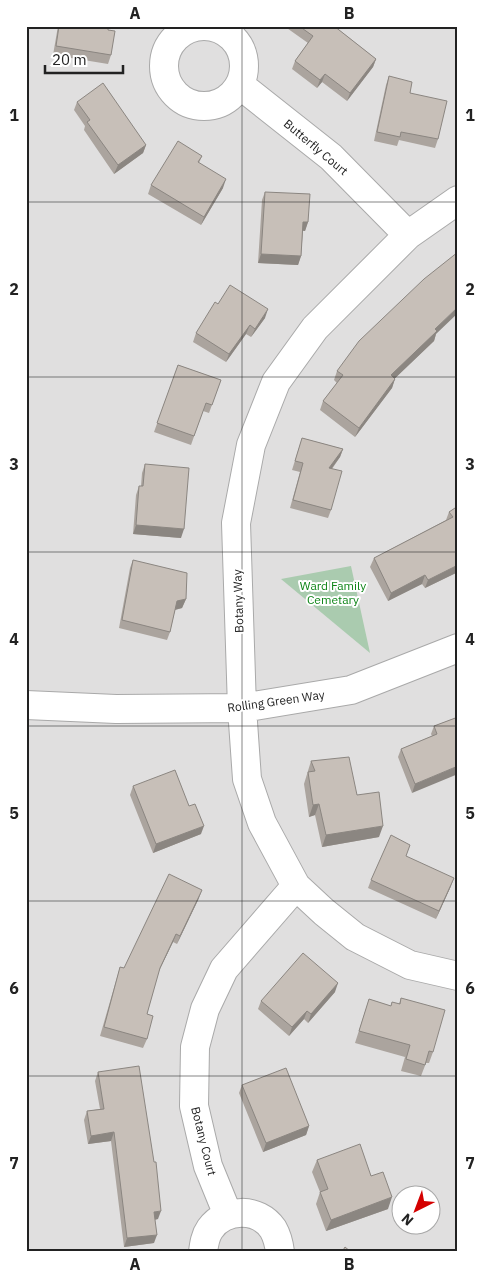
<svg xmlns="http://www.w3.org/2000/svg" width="484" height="1278" viewBox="0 0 484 1278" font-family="'IBM Plex Sans',sans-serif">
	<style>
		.residential { fill: #e0dfdf; fill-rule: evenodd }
		.cemetery { fill: #aacbaf }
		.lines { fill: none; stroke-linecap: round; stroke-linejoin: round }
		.minor-casing { stroke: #a9a9a9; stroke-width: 30 }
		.minor { stroke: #fff; stroke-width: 28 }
		.wall { fill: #aba49e }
		.shaded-wall { fill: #8b8681 }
		.building { fill: #c7bfb8; stroke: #8b8681 }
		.grid { fill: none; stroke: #222; stroke-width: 1; stroke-opacity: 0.55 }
		.labels { text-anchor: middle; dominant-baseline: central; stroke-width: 4; stroke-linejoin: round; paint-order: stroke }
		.street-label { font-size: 12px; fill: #222; stroke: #fff }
		.park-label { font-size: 12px; fill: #0c8416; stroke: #fff }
		.neatline { fill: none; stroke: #222; stroke-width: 2 }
		.grid-label { font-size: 16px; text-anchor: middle; font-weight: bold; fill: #222 }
	</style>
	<rect width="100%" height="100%" fill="#f2efe9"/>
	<path class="residential" d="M26 26H458V1252H26ZM402 1196H432V1226H402Z"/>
	<path class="cemetery" d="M351 566 370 653 281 579Z"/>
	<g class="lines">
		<defs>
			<path id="minor" d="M164 66a40 40 0 1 1 80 0a40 40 0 1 1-80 0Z
				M240 85 331 157 408 235
				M458 200 408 235 315 328 276 382 251 445 236 523 242 708 247 779 262 823 296 886 324 912 355 937 410 965 458 976
				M26 705 116 709 242 708 351 690 458 648
				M228 1215 208 1166 194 1106 195 1047 205 1009 224 969 296 886
				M203 1252C204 1244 205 1236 210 1229 225 1208 258 1207 273 1229 277 1236 279 1244 280 1252"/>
		</defs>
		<use href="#minor" class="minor-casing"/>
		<use href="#minor" class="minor"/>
	</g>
	<path class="wall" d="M58 26H108V30L111 55 108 64 53 55Z
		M284 26H334L376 59 373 67 347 101 322 82 317 88 292 69 295 61 308 43Z
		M389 76 410 93 438 139 435 148 399 140 397 146 374 141 386 85Z
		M77 102 146 145 143 153 114 174 84 130 85 126 74 110Z
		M202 156 199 163 223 188 201 225 148 194 151 185Z
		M265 192 308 222 305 231H303L301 256 298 265 258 263 262 200Z
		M218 304 265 318 251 337 246 334 226 362 193 342 196 333Z
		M436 334 434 341 395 378 392 388 355 437 320 410 323 401 337 383 334 380 337 371Z
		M178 365 221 380 209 413 203 411 191 445 154 432Z
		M302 438 343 449 340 457 332 469 331 510 328 518 290 508 300 472 292 470Z
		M145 464 181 538 133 534 136 495 139 486H141L142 473Z
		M458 506V572L425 588 422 584 388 601 370 567 374 558 446 520 449 512Z
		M133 560 186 599 182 608 175 610 170 632 167 640 119 628 130 568Z
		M458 717 412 793 398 757 401 749 432 736 431 734 434 726Z
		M311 761 357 795 379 837 322 847 315 815 309 817 304 784Z
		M133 786 201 834 153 853 130 795Z
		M406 856 451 886 436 919 368 888 371 880Z
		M199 898 177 944 173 942 158 973 147 1014V1039L143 1048 100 1036 120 967 124 968Z
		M335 992 308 1023 304 1019 289 1036 258 1009 261 1001Z
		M401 998 433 1052 429 1063H426L421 1076 401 1071 405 1057 355 1043 369 999 391 1006 399 1004Z
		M98 1072 158 1219 155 1220 154 1243 124 1247 111 1141 88 1144 84 1120 87 1111 100 1109 95 1081Z
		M242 1085 309 1126 306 1135 263 1152 239 1093Z
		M317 1160 371 1176 388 1209 326 1231 316 1204 320 1192 312 1172Z"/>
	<path class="shaded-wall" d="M376 59 373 67 347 101 350 93Z
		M325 74 322 82 317 88 320 80Z
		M146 145 143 153 114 174 118 165Z
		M226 179 223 188 201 225 204 217Z
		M303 222H308L305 231 300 230Z
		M261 254 301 256 298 265 258 263Z
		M458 307V313L436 334 434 341 388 385 391 375 435 329Z
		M268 309 265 318 251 337 255 329Z
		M250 325 246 334 226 362 229 354Z
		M395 379 392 388 355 437 359 428Z
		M343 449 340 457 326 476 329 468Z
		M136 525 184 529 181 538 133 534Z
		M458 565V572L425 588 428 580Z
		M425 575 422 584 388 601 391 593Z
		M186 599 182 608 174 610 177 601Z
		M458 766V774L412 793 415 784Z
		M319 804 315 815 309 817 313 805Z
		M204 826 201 834 153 853 156 844Z
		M383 826 379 837 322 847 326 835Z
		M454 878 451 886 436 919 439 911Z
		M202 890 199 898 177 944 180 936Z
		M176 934 173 942 156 977 160 968Z
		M338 983 335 992 308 1023 311 1014Z
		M307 1011 304 1019 289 1036 292 1027Z
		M309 1126 306 1135 263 1152 266 1143Z
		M114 1132 111 1141 88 1144 91 1136Z
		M392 1197 388 1209 326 1231 331 1220Z
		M161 1211 158 1219 151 1220 154 1212Z
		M157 1235 154 1243 124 1247 127 1238Z"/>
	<path class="building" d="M59 26H108V30L115 31 111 55 56 46Z
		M299 26H334L376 59 350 93 325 74 320 80 295 61 313 36Z
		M389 76 412 82 410 93 447 101 438 139 401 132 400 137 377 132Z
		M103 83 146 145 118 165 87 122 90 120 77 102Z
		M178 141 202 156 198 162 226 179 204 217 151 185Z
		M265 192 310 194 308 222H303L301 256 261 254Z
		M458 252V307L435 329 437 331 391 375 395 379 359 428 323 401 343 375 337 371 359 341 424 279Z
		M230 285 268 309 255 329 250 325 229 354 196 333 215 302 218 304Z
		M178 365 221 380 212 405 206 403 194 436 157 423Z
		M302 438 343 449 329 468 342 471 331 510 293 500 303 463 295 461Z
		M145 464 189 468 184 529 136 525 139 486H143Z
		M458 506V565L428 580 425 575 391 593 374 558 453 517 449 512Z
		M133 560 187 573 186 599 177 601 170 632 122 620Z
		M458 717V766L415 784 401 749 437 734 434 726Z
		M349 757 357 795 379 792 383 826 326 835 319 804 313 805 308 772 315 771 311 761Z
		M175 770 189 806 195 804 204 826 156 844 133 786Z
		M391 835 410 845 406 856 454 878 439 911 371 880Z
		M169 874 202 890 180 936 176 934 160 968 147 1014 153 1016 147 1039 104 1027 120 967 124 968Z
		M303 953 338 983 311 1014 307 1011 292 1027 261 1001Z
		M401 998 445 1010 433 1052 429 1051 425 1065 406 1059 410 1045 359 1031 369 999 391 1006 392 1002 400 1004Z
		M139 1066 154 1162H156L161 1211 154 1212 157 1235 127 1238 114 1132 91 1136 87 1111 104 1109 98 1072Z
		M286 1068 309 1126 266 1143 242 1085Z
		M360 1144 371 1176 383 1172 392 1197 331 1220 320 1192 328 1189 317 1160Z
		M345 1247 351 1252H342Z"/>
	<path class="grid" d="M242 26V1252M26 202H458M26 377H458M26 552H458M26 726H458M26 901H458M26 1076H458"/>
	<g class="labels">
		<g class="street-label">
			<text transform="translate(316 147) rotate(40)">Butterfly Court</text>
			<text transform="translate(238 601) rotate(-92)">Botany Way</text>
			<text transform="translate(276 701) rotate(-8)">Rolling Green Way</text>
			<text transform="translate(204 1141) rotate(76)">Botany Court</text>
		</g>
		<g class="park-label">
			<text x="333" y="585">Ward Family<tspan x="333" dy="14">Cemetary</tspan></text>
		</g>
	</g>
	<rect width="484" height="1278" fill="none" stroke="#ffffff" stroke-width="55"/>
	<g transform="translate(416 1210) rotate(222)"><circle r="24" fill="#ffffff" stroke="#a7a7a7"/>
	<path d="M0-4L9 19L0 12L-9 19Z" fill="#d40000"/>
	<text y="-8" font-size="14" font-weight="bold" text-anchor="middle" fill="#222222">N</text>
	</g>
	<path d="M45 65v8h78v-8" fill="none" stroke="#222222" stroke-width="2.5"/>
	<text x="52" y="65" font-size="15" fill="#222222" stroke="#ffffff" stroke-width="4" paint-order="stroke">20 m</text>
	<rect x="28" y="28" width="428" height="1222" class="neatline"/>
	<g class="grid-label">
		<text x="135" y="19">A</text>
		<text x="349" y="19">B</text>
		<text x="14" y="121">1</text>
		<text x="470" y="121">1</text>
		<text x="14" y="295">2</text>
		<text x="470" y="295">2</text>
		<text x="14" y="470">3</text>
		<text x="470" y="470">3</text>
		<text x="14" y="645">4</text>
		<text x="470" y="645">4</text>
		<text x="14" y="819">5</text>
		<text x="470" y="819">5</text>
		<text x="14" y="994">6</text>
		<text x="470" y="994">6</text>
		<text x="14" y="1169">7</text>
		<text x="470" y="1169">7</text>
		<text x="135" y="1270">A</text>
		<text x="349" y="1270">B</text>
	</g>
</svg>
